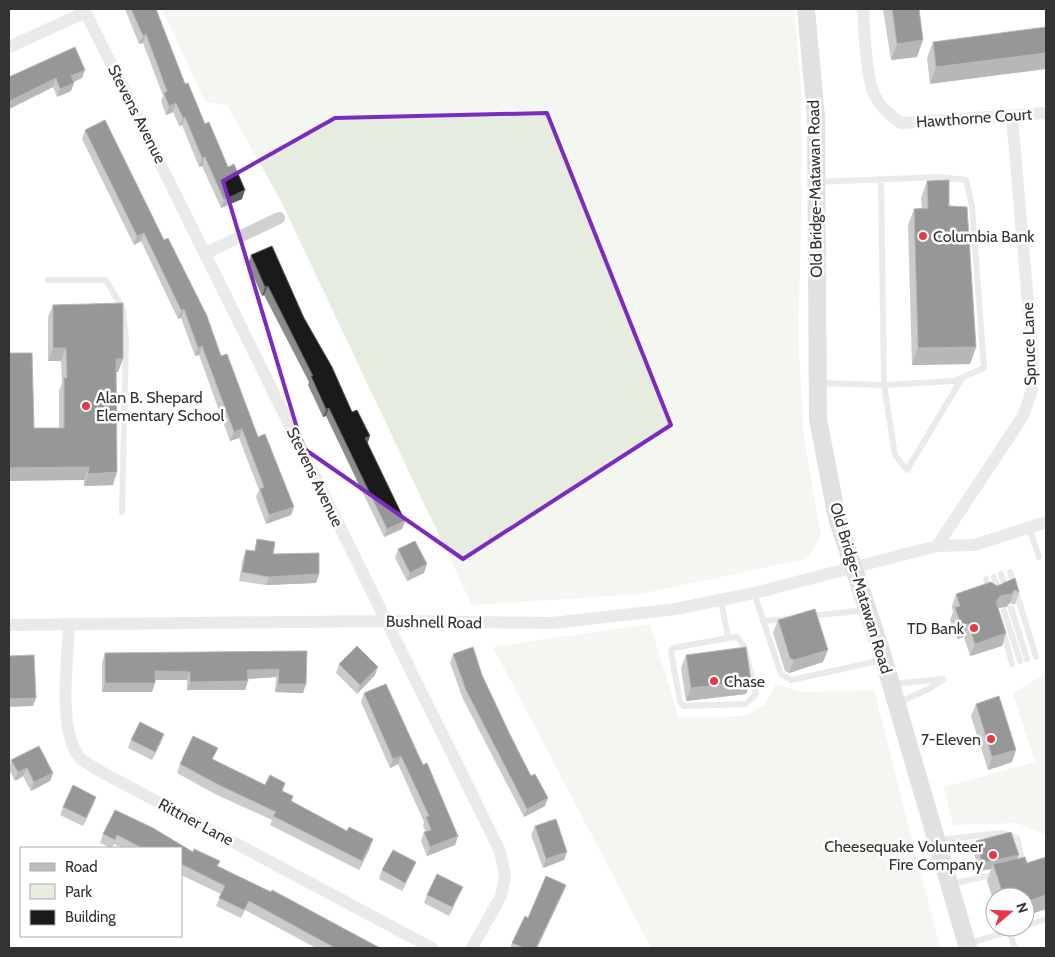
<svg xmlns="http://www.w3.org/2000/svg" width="1055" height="957" viewBox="0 0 1055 957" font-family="Cabin,sans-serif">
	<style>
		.green { fill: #e6ecdf }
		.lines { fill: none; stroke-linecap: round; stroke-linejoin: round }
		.lane { stroke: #d0d0d0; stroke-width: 6 }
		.street { stroke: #d0d0d0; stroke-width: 12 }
		.secondary { stroke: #bdbdbd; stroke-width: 18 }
		.wall { fill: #8c8c8c }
		.shaded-wall { fill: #5f5f5f }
		.building { fill: #1a1a1a; stroke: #5f5f5f }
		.marked { fill: none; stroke: #7b2cbf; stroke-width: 4; stroke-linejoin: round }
		.poi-dot { fill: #e63946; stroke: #fff; stroke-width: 2 }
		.labels { text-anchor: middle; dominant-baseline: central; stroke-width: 5; stroke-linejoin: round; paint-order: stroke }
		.street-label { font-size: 16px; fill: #333; stroke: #fff }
		.poi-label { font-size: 16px; fill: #333; stroke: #fff; text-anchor: start }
	</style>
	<rect width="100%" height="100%" fill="#fff"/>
	<path class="green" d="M162 9H794L801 87 802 201 798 336 804 438 821 535 813 551 806 559 640 594 472 605 280 199 227 105 205 102Z
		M650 624 679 718 745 716 765 704 776 684 802 692 874 690 940 948H651L493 647Z
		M1046 673V835L1017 823 953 825 944 787 1035 762 1013 694Z"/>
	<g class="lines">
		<path class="lane" d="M881 179 884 385 895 455 907 470 962 378
			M817 182 938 177 966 180 972 206 984 368 954 381 884 385 820 383
			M48 280H106L123 309 126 339 122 512
			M1029 528 1039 557
			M1010 572 1036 657
			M1001 574 1006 589
			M994 577 998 591
			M986 579 990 590
			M754 593 781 674 791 680 883 660
			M721 600 728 638 673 648 671 652 680 702 684 706 746 704 756 694 744 646 737 637 728 638
			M1011 608 1027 659
			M1004 611 1020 661
			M810 616 867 610
			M764 621 787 619
			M1003 631 1012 664
			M893 684 943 679 929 689 897 703
			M937 840 1002 833 1017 838 1023 864
			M952 884 996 874
			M1025 926 1046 919
			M1009 931 1015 948
			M968 944 1022 927"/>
		<path class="street" d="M84 9 500 851 505 876 501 896 472 948
			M863 9C864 29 866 82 876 98 882 109 892 117 901 123L1046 113
			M9 47 86 12
			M206 253 279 218
			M937 546 1023 416 1032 390 1033 362 1012 116
			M9 625 385 621 552 623 676 609 754 593 937 546 974 545 1046 522
			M69 625C68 659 57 731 80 758 84 762 91 765 96 769L432 948"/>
		<path class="secondary" d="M806 9 816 117 818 419 837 518 880 647 968 948"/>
	</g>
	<path class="wall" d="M125 9H156L185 84 242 199 221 208 202 166 199 167 182 125 179 126 173 112 166 115 161 101 163 96 143 43 139 44Z
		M883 9H919L917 57 891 60Z
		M1046 27 930 84 927 58 933 42Z
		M9 77 82 78 74 82 71 91 57 97 53 87 9 109Z
		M85 130 164 240 221 356 258 437 294 507 291 515 266 524 256 497 259 490 239 438 230 441 199 355 195 356 181 318 178 319 141 241 134 245 82 139Z
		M927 181 949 206 976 347 970 364 912 365 908 225 914 209 922 208 921 198Z
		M251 255 304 318 352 412 370 436 367 443 405 521 402 529 384 537 326 416 323 417 308 385 309 382 264 295 262 296 248 264Z
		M53 305 123 359 118 372H116L113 485 84 486V480L34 428H59V391L62 383 61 361H48V317Z
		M257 539 273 554 319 574 316 583 266 585 239 581 243 558 246 550 254 551Z
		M398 549 424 573 407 581 395 558Z
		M1015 578 1019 592 1015 605 1010 603 1006 607 998 608 1006 633 1002 646 970 656 964 637 957 639 950 620 953 612 952 606 956 594 997 586Z
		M778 620 823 662 789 673 785 671 773 633Z
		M307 651 303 693 275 692 276 677 248 679 245 690H187V680H155L152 692H102V662L105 653Z
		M453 654 482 675 545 806 524 817 463 699 450 663Z
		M686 655 746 694 686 701 681 668Z
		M339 664 375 675 357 694 336 673Z
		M364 693 423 765 458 836 455 845 427 856 421 841 424 832H426L423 826 424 822 398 764 390 768 361 702Z
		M976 704 1012 762 988 770 971 716Z
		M131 740 161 742 152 760 128 748Z
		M213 759 265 785 285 783 282 791 293 796 291 802 370 848 359 870 270 825 272 820 215 794 177 773 180 764Z
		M11 760 53 773 50 781 31 791 23 776 15 781 9 770Z
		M93 805 83 826 60 815 63 807Z
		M115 810 218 866 380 948H316L245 910 241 918 216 906 221 894 181 875V848H122L114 844 112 848H111L100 843 103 834Z
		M535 826 564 860 543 868 531 835Z
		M976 841 1019 855 1017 859 1027 863 1046 857V856V909L1025 916V897H995V906L987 881 991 869 979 871 973 850Z
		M416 862 412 871 402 891 379 879 382 870Z
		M566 885 563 893 537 948H510L512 943 528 918Z
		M463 887 459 895 449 916 424 903 427 895Z"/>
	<path class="shaded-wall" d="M146 34 143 43 139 44 143 36Z
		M923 40 917 57 891 60 897 44Z
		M1046 53V69L930 84 936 67Z
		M85 70 82 78 68 84 71 76Z
		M56 78 53 87 9 109 10 101Z
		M74 83 71 91 57 97 60 89Z
		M176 103 173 112 166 115 169 106Z
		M185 117 182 125 179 126 183 118Z
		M205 157 202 166 199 167 202 158Z
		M245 190 242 199 221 208 224 200Z
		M144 233 141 241 134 245 137 236Z
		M268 286 264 295 262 296 265 287Z
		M184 309 181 318 178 319 181 310Z
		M202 346 199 355 195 356 198 348Z
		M976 347 970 364 912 365 918 348Z
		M53 348H66L61 361H48Z
		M116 359H123L118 372H111Z
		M329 408 326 416 323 417 326 409Z
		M242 429 239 438 230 441 234 432Z
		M370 436 367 445 365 438Z
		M89 467 84 480 9 481V468Z
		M117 472 113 485 84 486 88 474Z
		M294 507 291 515 266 524 269 515Z
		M405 521 402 529 384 537 387 529Z
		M427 564 424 573 407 581 410 573Z
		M319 574 316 583 266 585 269 577Z
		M1015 590 1010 603 1006 607 995 608 996 602 1000 596Z
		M968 624 964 637 957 639 961 626Z
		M1006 633 1002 646 970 656 975 644Z
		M828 650 823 662 789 673 794 660Z
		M378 667 375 675 357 694 360 685Z
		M279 669 276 677 244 679 247 670Z
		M155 671 190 672 187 680H152Z
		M248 681 245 690H187L190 682Z
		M751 681 746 694 686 701 691 688Z
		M105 683H155L152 692H102Z
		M278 684H306L303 693 275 692Z
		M36 698 33 706 9 707V699Z
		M164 734 161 742 152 760 155 752Z
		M1016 750 1012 762 988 770 992 757Z
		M401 756 398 764 390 768 393 759Z
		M27 768 23 776 15 781 18 772Z
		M53 773 50 781 31 791 34 782Z
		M96 797 93 805 83 826 86 818Z
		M548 798 545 806 524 817 527 809Z
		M458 836 455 845 427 856 430 847Z
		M373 839 370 848 359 870 362 861Z
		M567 852 564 860 543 868 546 859Z
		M1019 855 1015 864H993L991 869 979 871 982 863Z
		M416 862 412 871 402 891 405 883Z
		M566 885 563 893 537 948H536Z
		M463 887 459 895 449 916 452 907Z
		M1046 895V909L1025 916V902Z"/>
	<path class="building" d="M131 9H156L185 84 188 83 205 124 209 122 228 167 234 164 245 190 224 200 205 157 202 158 185 117 183 118 176 103 169 106 164 93 167 91 146 34 143 36Z
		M892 9H919L923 40 897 44Z
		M1046 27V53L936 67 933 42Z
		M75 47 85 70 71 76 74 83 60 89 56 78 10 101 9 100V77Z
		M105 120 164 240 168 238 207 316 221 356 227 354 258 437 265 434 294 507 269 515 260 489 264 487 242 429 234 432 202 346 198 348 184 309 181 310 144 233 137 236 85 130Z
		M949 180V206L967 207 976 347 918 348 914 209 928 208 927 181Z
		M272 246 304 318 332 367 352 412 357 410 370 436 365 438 405 521 387 529 329 408 326 409 311 376H313L268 286 265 287 251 255Z
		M123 303V359H116L117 472 88 474 89 467 9 468V353H32L34 428H64V378H67L66 348H53V305Z
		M257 539 275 542 273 554 319 553V574L269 577 242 572 246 550 255 551Z
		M415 541 427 564 410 573 398 549Z
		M1015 578 1019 592 1015 590 1011 594 1000 596 996 602 1006 633 975 644 968 624 961 626 955 607 960 606 956 594 991 582 997 586Z
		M815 609 828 650 794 660 790 658 778 620Z
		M357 646 378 667 360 685 339 664Z
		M473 647 482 675 509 733 531 776 535 774 548 798 527 809 466 690 453 654Z
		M746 647 751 681 691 688 686 655Z
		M307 651 306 684H278L279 669 247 670 248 681 190 682V672L155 671V683H105V653Z
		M34 655 36 698 9 699V656Z
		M386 684 423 765 427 763 458 836 430 847 424 832 431 830 426 817 429 816 401 756 393 759 364 693Z
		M999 696 1016 750 992 757 976 704Z
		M140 722 164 734 155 752 131 740Z
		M193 736 218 748 212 759 265 785 270 775 285 783 282 791 293 796 291 801 347 831 349 827 373 839 362 861 273 816 276 812 219 785 180 764Z
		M39 746 53 773 34 782 27 768 18 772 11 760Z
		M73 785 96 797 86 818 63 807Z
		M115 810 153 828 193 852 194 849 220 861 217 866 271 892 272 890 380 948H335L249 901 244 910 219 898 225 886 181 864V848H142L117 835 115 840 103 834Z
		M556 819 567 852 546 859 535 826Z
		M1011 832 1019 855 982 863 976 841Z
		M393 850 416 862 405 883 382 870Z
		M1025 857 1027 863 1046 857V895L1025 902V897H1004L993 864Z
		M437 874 463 887 452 907 427 895Z
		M546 876 566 885 536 948H524L512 943 525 916 528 918Z"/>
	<path d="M0 0H1055V957H0ZM547 113 671 425 463 559 303 448 223 181 335 118Z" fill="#fff" fill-opacity=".55" fill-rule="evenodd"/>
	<path class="marked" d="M547 113 671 425 463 559 303 448 223 181 335 118Z"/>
	<g class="poi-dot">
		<circle cx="923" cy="236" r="5"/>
		<circle cx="86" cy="406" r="5"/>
		<circle cx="974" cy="628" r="5"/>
		<circle cx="714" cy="681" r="5"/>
		<circle cx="991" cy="739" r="5"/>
		<circle cx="993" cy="855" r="5"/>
	</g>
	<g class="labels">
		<g class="street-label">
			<text transform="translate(137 114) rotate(63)">Stevens Avenue</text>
			<text transform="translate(974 118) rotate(-4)">Hawthorne Court</text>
			<text transform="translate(815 189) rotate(-91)">Old Bridge-Matawan Road</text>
			<text transform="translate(1029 344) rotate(-92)">Spruce Lane</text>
			<text transform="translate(315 477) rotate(64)">Stevens Avenue</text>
			<text transform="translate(861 588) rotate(73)">Old Bridge-Matawan Road</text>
			<text transform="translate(434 622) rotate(1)">Bushnell Road</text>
			<text transform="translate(196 822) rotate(28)">Rittner Lane</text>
		</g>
		<g class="poi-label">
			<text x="933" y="236">Columbia Bank</text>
			<text x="96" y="397">Alan B. Shepard<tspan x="96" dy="18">Elementary School</tspan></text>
			<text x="964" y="628" text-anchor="end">TD Bank</text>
			<text x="724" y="681">Chase</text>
			<text x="981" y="739" text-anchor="end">7-Eleven</text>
			<text x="983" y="846" text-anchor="end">Cheesequake Volunteer<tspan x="983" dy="18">Fire Company</tspan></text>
		</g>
	</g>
	<rect width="1055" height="957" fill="none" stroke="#333333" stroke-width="20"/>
	<rect x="20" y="847" width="162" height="90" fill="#ffffff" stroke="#adadad"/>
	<rect x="30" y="863" width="25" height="8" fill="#bdbdbd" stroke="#adadad"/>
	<text x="65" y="872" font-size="15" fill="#333333">Road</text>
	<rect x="30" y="884" width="25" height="15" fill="#e6ecdf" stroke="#adadad"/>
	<text x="65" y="897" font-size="15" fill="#333333">Park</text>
	<rect x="30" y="910" width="25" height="15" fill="#1a1a1a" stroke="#adadad"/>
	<text x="65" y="922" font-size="15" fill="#333333">Building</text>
	<g transform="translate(1010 912) rotate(71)"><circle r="24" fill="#ffffff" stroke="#adadad"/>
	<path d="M0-4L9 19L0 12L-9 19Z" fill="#e63946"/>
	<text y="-8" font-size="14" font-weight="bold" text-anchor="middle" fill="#333333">N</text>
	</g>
</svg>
